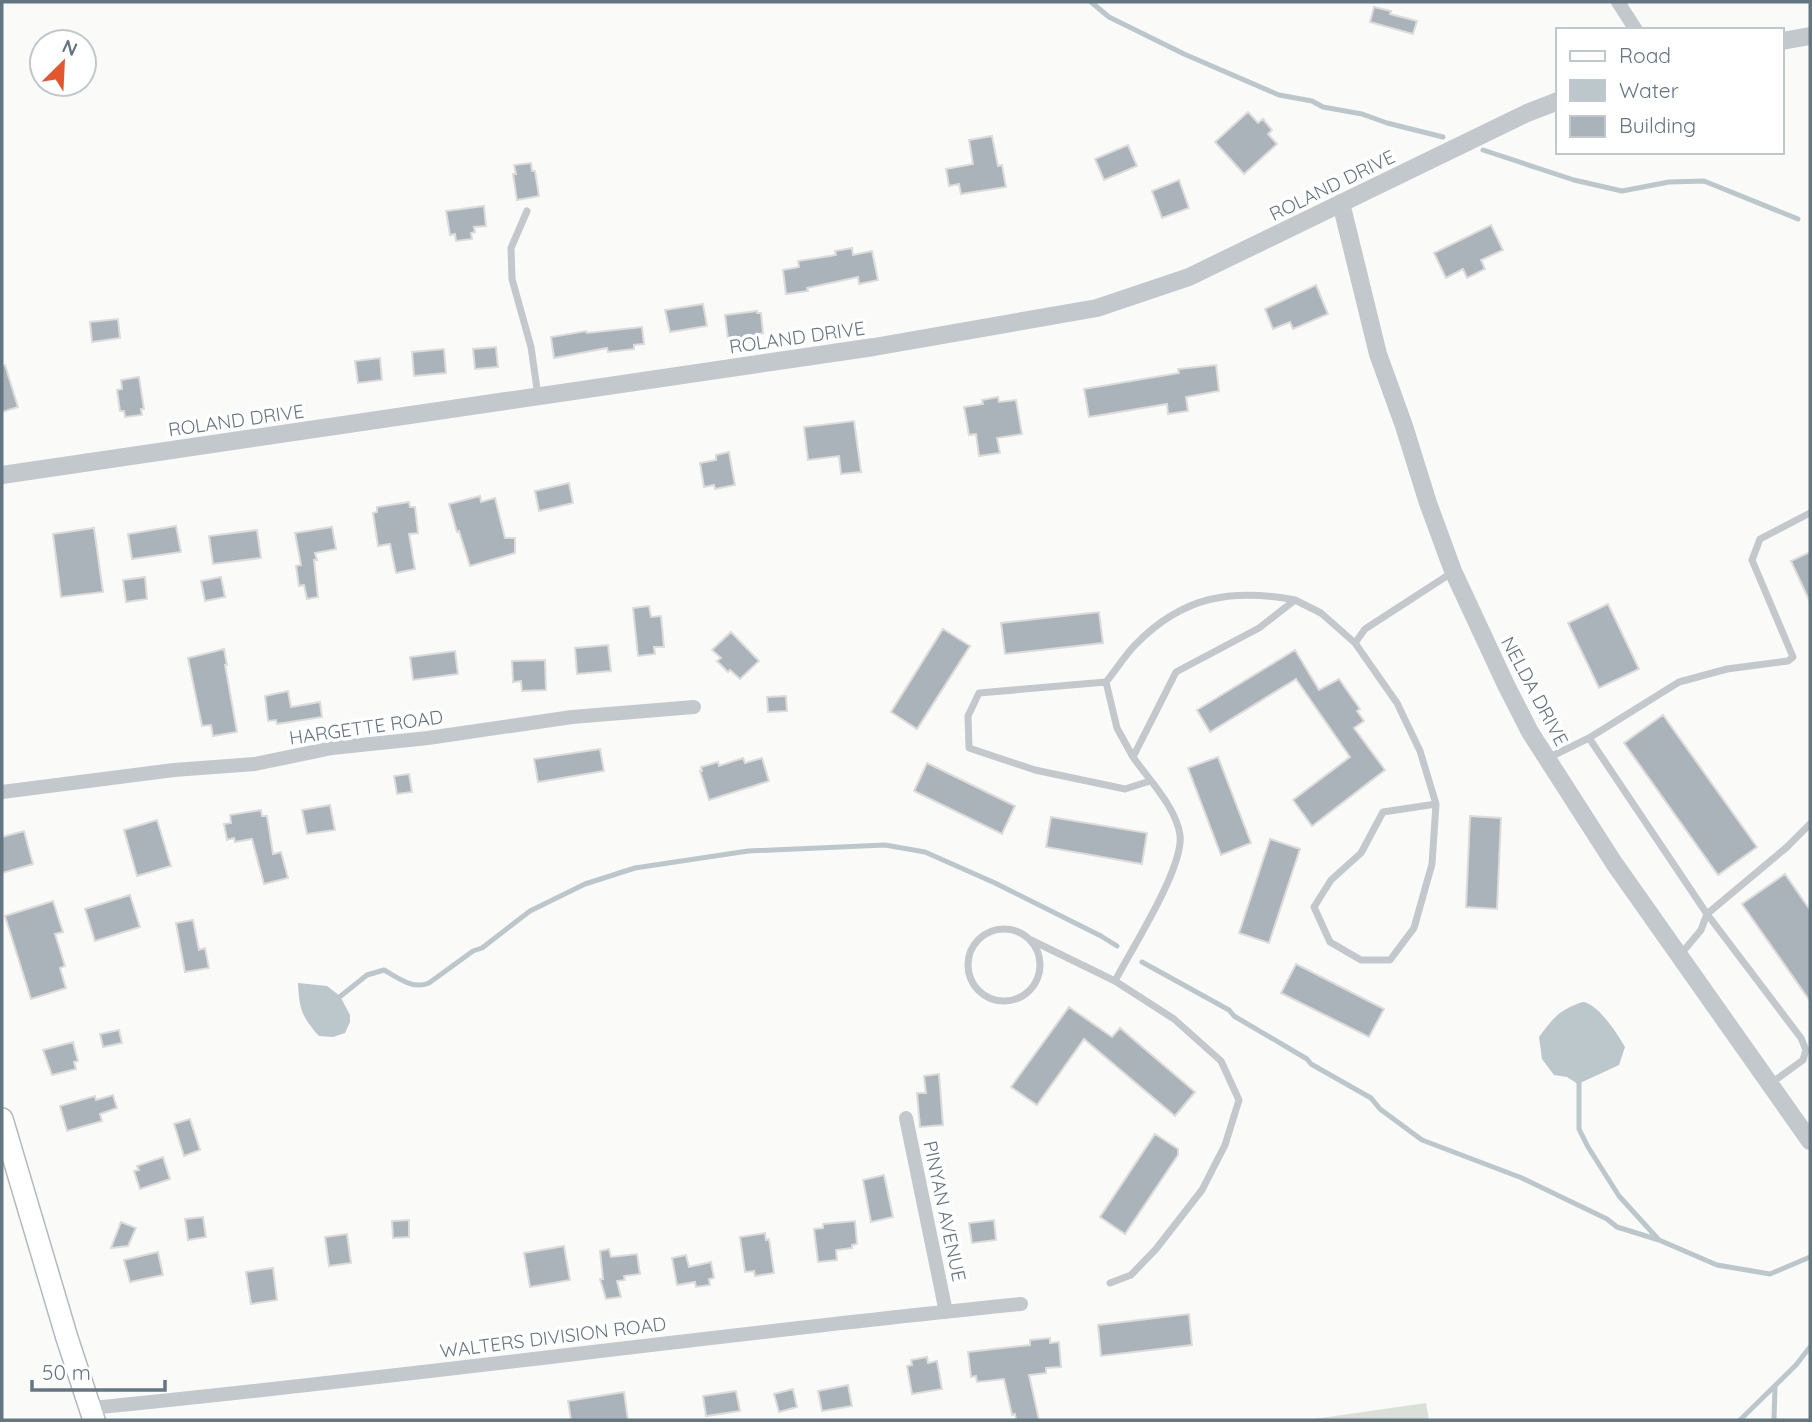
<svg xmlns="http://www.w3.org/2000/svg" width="1812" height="1422" viewBox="0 0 1812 1422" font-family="Quicksand,sans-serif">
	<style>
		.green { fill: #dadfd7 }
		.water { fill: #bbc7cb }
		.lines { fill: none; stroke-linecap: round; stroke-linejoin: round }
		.stream { stroke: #bbc7cb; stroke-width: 5 }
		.building { fill: #aab3b9; stroke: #dcdcda; stroke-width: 2 }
		.secondary-casing { stroke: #b3babf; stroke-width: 24 }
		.service { stroke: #c3c8cc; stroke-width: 7 }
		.minor { stroke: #c3c8cc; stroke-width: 14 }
		.tertiary { stroke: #c3c8cc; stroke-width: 18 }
		.secondary { stroke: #fff; stroke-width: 21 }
		.labels { text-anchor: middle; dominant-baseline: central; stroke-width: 7; stroke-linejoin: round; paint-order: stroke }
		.street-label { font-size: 19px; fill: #657683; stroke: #fff }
	</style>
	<rect width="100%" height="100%" fill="#fafaf8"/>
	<path class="green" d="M1426 1403 1429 1420H1307Z"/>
	<path class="water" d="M298 983 327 986 340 996 350 1015V1022L345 1033 333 1037 319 1036C302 1017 299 1009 298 983Z
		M1583 1002C1598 1004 1617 1033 1625 1047L1619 1065 1578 1084 1567 1077 1554 1075 1542 1059 1539 1037C1553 1018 1560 1009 1583 1002Z"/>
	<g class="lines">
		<path class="stream" d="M1091 2 1109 17 1184 54 1279 95 1312 101 1323 107 1362 114 1387 123 1443 137
			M1483 150 1574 180 1622 191 1669 182 1704 181 1798 219
			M1142 962 1229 1010 1234 1016 1307 1059 1311 1064 1371 1098 1380 1109 1422 1140 1522 1178 1607 1219 1617 1227 1659 1240 1717 1265 1770 1274 1810 1257
			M337 999 367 975 384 970C398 978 413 990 429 983L473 951 482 948 530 911 585 884 635 868 748 851 885 845 925 852 995 883 1101 936 1117 946
			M1579 1078V1129L1588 1147 1619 1196 1659 1240
			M1740 1420 1796 1365 1810 1347
			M1774 1420 1775 1386"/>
	</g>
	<path class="building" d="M1374 7 1391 11 1390 14 1417 21 1413 34 1370 22Z
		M1248 112 1258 123 1263 119 1272 130 1268 134 1277 144 1244 174 1215 142Z
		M992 136 998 166 1002 165 1006 187 961 194 959 184 949 186 946 169 973 164 969 140Z
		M1128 145 1137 166 1104 180 1095 159Z
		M531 163 532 171H535L539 196 517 200 513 174H516L514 165Z
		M1179 180 1189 208 1162 218 1152 191Z
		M484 206 486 226 474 227 475 232 471 233 472 239 456 241 455 234 450 235 446 211Z
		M1491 225 1503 250 1481 260 1485 269 1467 278 1463 269 1446 278 1434 253Z
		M852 248 853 255 872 251 878 280 859 284 858 277 807 288 808 291 786 294 783 270 799 267 798 261 836 255 835 251Z
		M1316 285 1328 314 1293 329 1290 322 1273 329 1265 309Z
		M703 304 707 326 670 332 665 310Z
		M757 311V313H761L763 333 753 336 754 341 739 343V337L728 339 725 315Z
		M118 319 120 338 92 342 90 322Z
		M642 327 644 344 634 345V349L608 352 607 348 554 358 551 337 586 331 587 333Z
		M496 347 498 367 475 369 473 349Z
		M444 349 446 373 414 376 412 352Z
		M380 358 382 380 358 383 355 361Z
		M5 365 18 407 2 412V366Z
		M1216 365 1219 391 1186 397 1188 411 1168 414 1167 404 1089 417 1084 389 1179 373 1178 369Z
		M139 377 144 409H141L142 415 125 417 124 411H120L117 390 122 389 121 380Z
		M998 397 999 402 1016 400 1022 434 997 438 1000 453 979 456 976 434 969 435 964 407 983 404 982 400Z
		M854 421 861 472 841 474 839 456 808 460 804 427Z
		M729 452 735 485 715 489 714 485 704 487 700 463 716 460V455Z
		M569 483 573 503 539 511 535 491Z
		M480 496 481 502 495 498 505 538H515V553L470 566 459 531 457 532 449 504Z
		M409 502 410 507H415L418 533 409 534 415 569 396 573 390 544 378 546 373 513 377 512V507Z
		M176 526 181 552 132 559 128 534Z
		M332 527 336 549 315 553 317 560H314L318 597 307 599 304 585 299 586 296 566 301 565 295 533Z
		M94 528 103 592 61 597 53 534Z
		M257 530 261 558 213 564 209 536Z
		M1810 552V602L1791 561Z
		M145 577 147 599 126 602 123 580Z
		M221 577 225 597 205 601 201 581Z
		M1608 604 1639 669 1599 688 1568 623Z
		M649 606 651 617 661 616 664 647H654L655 654 638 656 633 608Z
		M1099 612 1103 643 1005 654 1001 623Z
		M943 629 970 646 917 729 891 712Z
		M731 632 759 661 740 679 730 670 728 672 717 661 721 658 712 650Z
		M608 645 611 671 577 674 575 648Z
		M224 649 227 665H225L237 732 213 736 211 725 202 726 188 658Z
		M1295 650 1319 690 1339 679 1360 709 1357 711 1364 721 1354 728 1385 770 1312 826 1293 800 1350 757 1296 679 1210 732 1197 710Z
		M455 651 458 674 413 680 410 657Z
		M545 660 546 690 522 691 521 681 513 682 512 661Z
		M288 691 291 707 320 702 322 717 277 724 276 720 268 721 265 696Z
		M786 696 787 711 768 712 767 697Z
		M1663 715 1757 847 1718 875 1624 743Z
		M600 749 604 771 538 782 534 759Z
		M1218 757 1251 843 1221 855 1188 768Z
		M743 758 745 763 762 758 769 781 709 800 700 771H702L701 767 718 762 719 766Z
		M927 763 1015 806 1002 834 914 791Z
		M409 774 412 792 397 794 394 776Z
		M330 805 335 830 307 834 302 810Z
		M261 810 262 816H267L273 854 281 852 288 878 264 884 252 839 235 842 234 838 227 840 224 824 231 823 230 815Z
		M1470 816 1501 818 1497 909 1466 907Z
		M1051 817 1147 833 1142 864 1046 847Z
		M157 820 171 866 137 876 124 830Z
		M24 831 33 864 2 873V837Z
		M1270 839 1300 849 1269 943 1239 933Z
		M1785 874 1810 910V1001L1742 904Z
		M130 895 140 927 95 941 85 909Z
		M53 901 63 932 55 934 65 966 60 968 66 988 31 999 5 916Z
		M193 920 199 950 205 948 209 968 185 972 176 923Z
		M1296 964 1384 1009 1369 1037 1281 993Z
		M1069 1007 1112 1037 1120 1028 1195 1092 1175 1116 1084 1039 1037 1105 1011 1087Z
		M119 1030 122 1043 103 1047 100 1034Z
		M73 1042 78 1061 74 1062 76 1069 52 1075 43 1050Z
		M939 1074 943 1125 920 1127 917 1093H926L924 1076Z
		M113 1095 117 1108 100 1114 102 1121 67 1131 60 1106 95 1096 96 1100Z
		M190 1119 200 1150 184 1156 174 1124Z
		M1155 1134 1178 1149V1155L1125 1234 1100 1217Z
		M163 1157 170 1179 140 1189 134 1171 139 1170 137 1166Z
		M884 1175 893 1217 871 1222 863 1180Z
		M203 1217 206 1237 188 1240 185 1219Z
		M409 1220V1237L393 1238 392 1221Z
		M994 1220 996 1240 972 1243 969 1223Z
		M855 1221 857 1244 852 1245V1248L836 1250 837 1260 818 1262 814 1229 823 1228V1224Z
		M121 1222 136 1228 128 1246 111 1248Z
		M765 1233 766 1240 769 1239 774 1273 755 1276 754 1271 745 1272 740 1237Z
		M347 1234 351 1263 329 1266 325 1237Z
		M564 1246 570 1280 530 1287 524 1253Z
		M609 1249 611 1257 637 1254 640 1274 624 1276 625 1280 617 1281 621 1297 606 1299 600 1279H603L600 1251Z
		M158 1252 163 1275 130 1282 124 1260Z
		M686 1255 689 1267 711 1262 714 1278 709 1279 710 1285 696 1287 695 1282 677 1285 672 1258Z
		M273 1268 277 1300 251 1304 246 1272Z
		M1189 1314 1192 1345 1101 1356 1098 1325Z
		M1050 1338V1343L1059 1342 1061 1367 1046 1368V1373L1029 1375 1039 1420H1016L1015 1414 1012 1415 1004 1379 977 1382 976 1376 971 1377 968 1352 1030 1345V1340Z
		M927 1357 928 1363 937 1361 942 1389 912 1394 907 1366 912 1365 911 1360Z
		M848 1385 852 1406 822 1411 818 1391Z
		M793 1389 797 1407 779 1412 774 1394Z
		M736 1391 740 1411 706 1416 703 1396Z
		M624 1392 628 1420H571L568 1401Z"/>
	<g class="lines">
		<defs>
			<path id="secondary" d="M2 1119 67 1338 94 1420"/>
		</defs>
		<use href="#secondary" class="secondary-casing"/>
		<path class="service" d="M527 211 511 248 512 279 531 347 538 396
			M1106 682 1117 728 1133 757
			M1589 738 1707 914 1701 930 1680 955
			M1548 758 1589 738 1679 682 1727 669 1788 661 1793 657 1752 560 1760 539 1810 513
			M1150 781 1125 789 1035 770 969 748 968 716 979 693 1106 682C1116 670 1125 655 1136 644 1183 596 1232 588 1295 600
			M1436 804 1383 812 1361 853 1331 880 1314 907 1330 942 1361 960H1390L1414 928 1432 864 1436 804 1420 751 1397 703 1355 643 1365 629 1453 572
			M968 965a36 36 0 1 1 72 0a36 36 0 1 1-72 0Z
			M1031 940 1115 981
			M1770 1084 1803 1060 1806 1050 1801 1038 1707 914 1787 847 1810 824
			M1110 1283 1131 1275 1156 1249 1202 1190 1225 1145 1239 1100 1221 1061 1174 1019 1115 981C1131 950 1184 868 1180 835 1176 807 1149 780 1133 757L1176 672 1259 628 1295 600 1321 613 1355 643"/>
		<path class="minor" d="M1618 2 1636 30
			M2 792 174 770 255 764 332 748 428 738 572 717 694 707
			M906 1118 946 1312
			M90 1408C401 1378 710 1335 1021 1304"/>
		<path class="tertiary" d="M1782 41 1810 36
			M1341 203 1378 354 1404 426 1428 503 1453 571 1506 685 1530 732 1614 863 1810 1141
			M2 475 874 347 1097 308 1189 277 1527 113 1558 101"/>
		<use href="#secondary" class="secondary"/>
	</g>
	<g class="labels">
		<g class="street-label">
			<text transform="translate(1332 185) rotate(-26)">ROLAND DRIVE</text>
			<text transform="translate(797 337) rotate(-8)">ROLAND DRIVE</text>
			<text transform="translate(236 420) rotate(-8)">ROLAND DRIVE</text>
			<text transform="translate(1535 691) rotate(62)">NELDA DRIVE</text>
			<text transform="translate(366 727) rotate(-8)">HARGETTE ROAD</text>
			<text transform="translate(945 1211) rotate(78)">PINYAN AVENUE</text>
			<text transform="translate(553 1337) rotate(-7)">WALTERS DIVISION ROAD</text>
		</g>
	</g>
	<rect width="1812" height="1422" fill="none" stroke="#657683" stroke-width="7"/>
	<rect x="1556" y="28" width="228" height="126" fill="#ffffff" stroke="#c1c8cd" stroke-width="2"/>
	<rect x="1570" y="51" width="35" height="10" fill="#ffffff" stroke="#c1c8cd" stroke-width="2"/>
	<text x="1619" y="63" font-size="21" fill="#657683">Road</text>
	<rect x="1570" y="80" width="35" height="21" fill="#bbc7cb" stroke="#c1c8cd" stroke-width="2"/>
	<text x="1619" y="98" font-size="21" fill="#657683">Water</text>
	<rect x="1570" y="116" width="35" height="21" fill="#aab3b9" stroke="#c1c8cd" stroke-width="2"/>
	<text x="1619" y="133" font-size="21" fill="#657683">Building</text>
	<g transform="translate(63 63) rotate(24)"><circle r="33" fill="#ffffff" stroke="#c1c8cd" stroke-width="2"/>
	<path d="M0-5L12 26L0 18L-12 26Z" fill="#e4572e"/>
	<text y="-10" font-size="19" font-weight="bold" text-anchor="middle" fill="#657683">N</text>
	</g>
	<path d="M32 1380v10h133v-10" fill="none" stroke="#657683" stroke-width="3.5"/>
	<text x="42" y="1380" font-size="21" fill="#657683" stroke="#ffffff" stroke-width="5" paint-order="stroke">50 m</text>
</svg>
